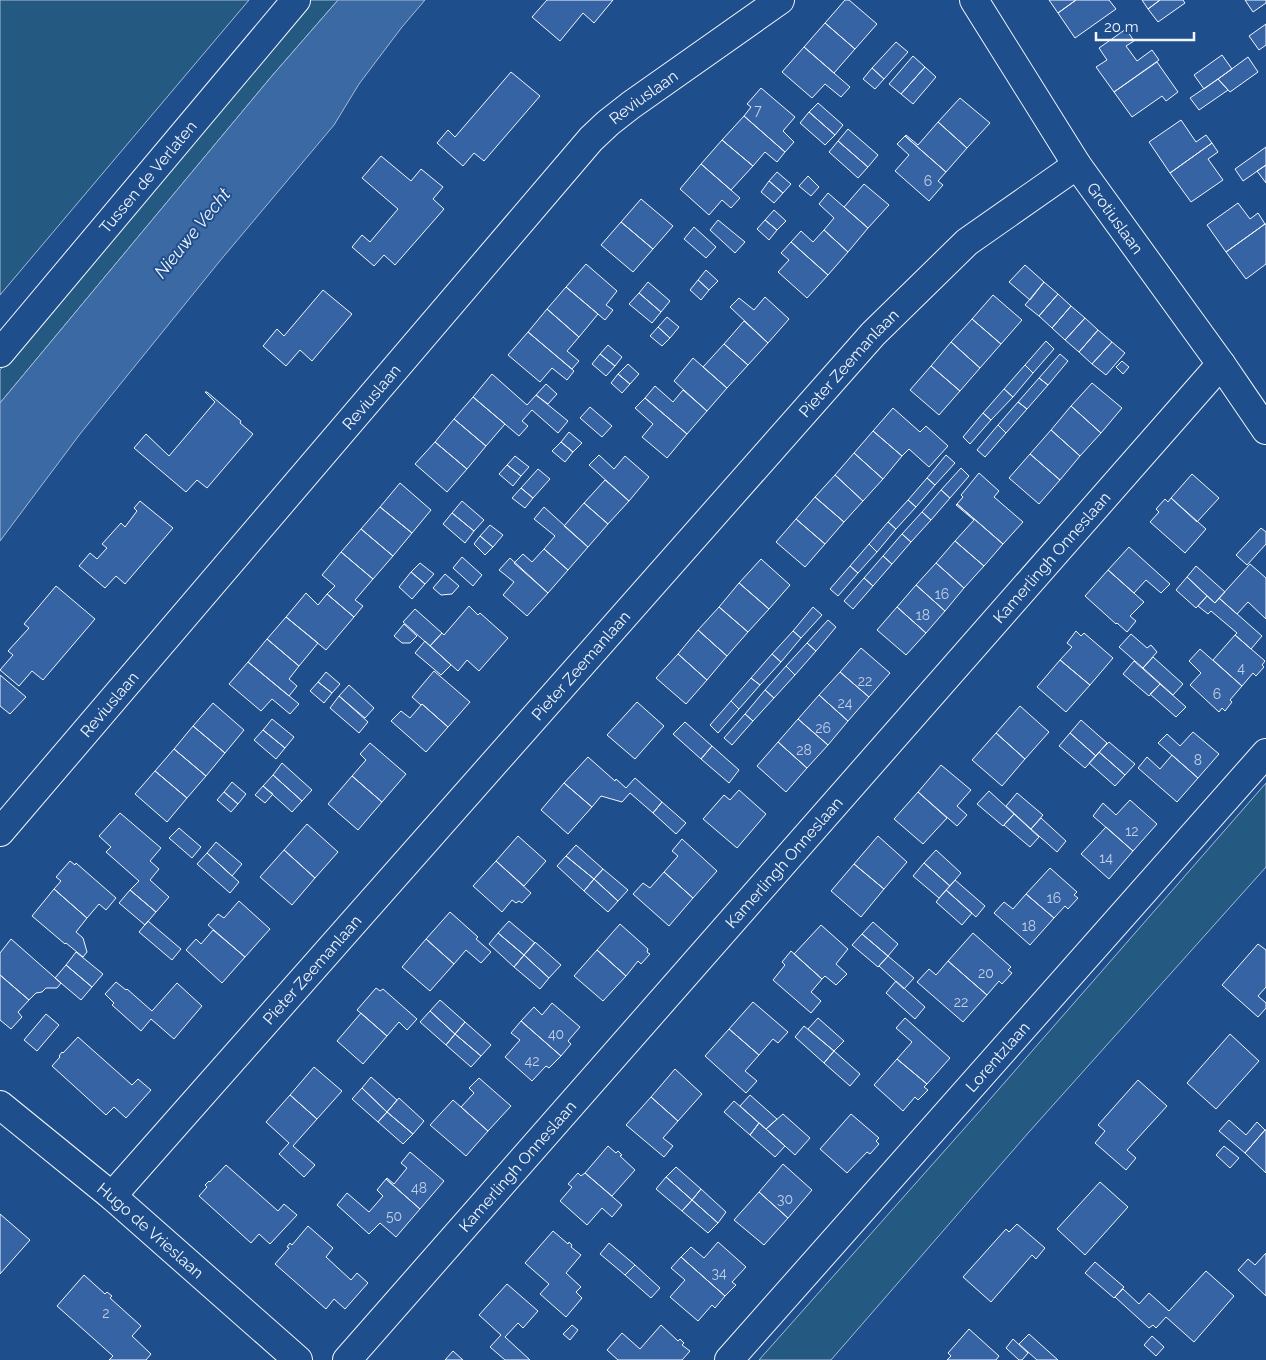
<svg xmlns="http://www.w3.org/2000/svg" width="1266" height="1360" viewBox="0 0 1266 1360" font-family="Raleway,sans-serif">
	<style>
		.green { fill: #245a82; stroke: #a8bbd7 }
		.water { fill: #3b69a3; stroke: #a8bbd7 }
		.building { fill: #3563a3; stroke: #f2f6ff }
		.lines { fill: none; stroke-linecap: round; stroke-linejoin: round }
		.street-casing { stroke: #f2f6ff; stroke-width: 30 }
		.street { stroke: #1f4e8c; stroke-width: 28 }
		.labels { text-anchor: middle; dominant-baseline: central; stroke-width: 4; stroke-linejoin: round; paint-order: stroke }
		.number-label { font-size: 14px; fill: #c3d1e8 }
		.street-label { font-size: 16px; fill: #f2f6ff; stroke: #1f4e8c }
		.water-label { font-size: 18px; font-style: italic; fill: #f2f6ff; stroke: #1f4e8c }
	</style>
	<rect width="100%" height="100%" fill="#1f4e8c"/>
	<path class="green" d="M0 0H249L0 295Z
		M310 0H338L271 77 0 403V370Z
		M1266 783V867L1029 1132 831 1360H759L978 1113Z"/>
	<path class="water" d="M338 0H425L402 27 359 84 334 125 219 262 80 434 0 541V403L271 77Z"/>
	<path class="building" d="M547 0H613L594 23 583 13 560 41 532 17Z
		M845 0H849L877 24 855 49 825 23Z
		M1049 0H1076L1058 13Z
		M1076 0H1109L1116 9 1075 38 1058 13Z
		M1142 0H1160L1148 9Z
		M1160 0H1183L1185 3 1158 22 1148 9Z
		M1245 0H1266V3L1253 12Z
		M825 23 855 49 834 73 804 47Z
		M1266 24V45L1259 50 1249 36Z
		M1126 29 1134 41 1126 46 1137 61 1152 50 1159 60 1114 92 1096 67 1107 60 1099 48Z
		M896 42 908 52 884 79 872 68Z
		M804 47 850 87 841 97 825 84 812 98 782 72Z
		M1222 55 1232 69 1204 89 1194 75Z
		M913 56 925 67 901 94 889 84Z
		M1248 57 1258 72 1230 92 1218 79Z
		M1157 62 1178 92 1166 101 1162 96 1132 117 1114 92Z
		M925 67 936 77 913 104 901 94Z
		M872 68 884 79 875 89 863 79Z
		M511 72 540 96 484 161 474 153 463 166 437 143 448 130 455 137Z
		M1218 79 1228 90 1199 110 1190 98Z
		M761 88 795 117 783 131 794 142 785 152 744 116 751 107 747 104Z
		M960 98 990 123 967 148 938 122Z
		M818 103 843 125 835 135 809 112Z
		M809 112 835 135 825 145 800 123Z
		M744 116 785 152 777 162 765 152 753 166 722 140Z
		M1181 120 1196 142 1206 135 1212 143 1170 173 1149 142Z
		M938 122 967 148 946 172 905 136 906 135 918 145Z
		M848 129 878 155 868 167 838 141Z
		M905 136 946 172 938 181 943 185 929 201 895 171 909 155 897 144Z
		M722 140 753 166 731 190 701 164Z
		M838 141 868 167 858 178 829 152Z
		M1212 143 1218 152 1208 159 1223 180 1191 202 1170 173Z
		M1266 147V165L1243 181 1235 169Z
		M381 156 411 181 421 169 443 187 433 199 444 209 395 265 384 255 374 266 352 247 362 235 370 242 398 209 362 178Z
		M701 164 740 198 731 208 722 200 709 215 680 189Z
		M1266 165V183L1257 171Z
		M777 172 791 184 783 193 769 181Z
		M808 176 819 187 811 196 799 186Z
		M769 181 783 193 774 203 761 192Z
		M864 184 889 205 868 228 844 207Z
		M828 193 868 228 848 252 824 230 834 218 819 204Z
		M641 199 673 226 653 249 621 222Z
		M1238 203 1250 219 1258 213 1265 224 1226 252 1207 225Z
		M774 210 786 221 777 230 765 220Z
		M718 220 745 242 735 253 710 230Z
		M765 220 777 230 769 240 757 229Z
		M621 222 653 249 633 272 601 245Z
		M1265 224H1266V264L1246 279 1226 252Z
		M694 227 716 247 706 258 684 239Z
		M824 230 848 252 828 275 791 242 801 231 813 242Z
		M791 242 828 275 807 298 778 272 789 260 781 253Z
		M586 264 617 291 606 305 613 310 605 320 566 287Z
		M1025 265 1044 282 1030 300 1009 282Z
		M706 270 718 281 709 290 698 280Z
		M698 280 709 290 701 300 690 290Z
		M648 282 670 301 661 312 639 293Z
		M1044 282 1058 294 1039 316 1025 305Z
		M566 287 598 314 579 337 547 309Z
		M323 290 352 314 312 361 300 350 286 366 263 346 277 329 284 336Z
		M639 293 661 312 652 323 629 304Z
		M1058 294 1071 306 1052 328 1039 316Z
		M993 295 1022 320 1001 344 972 319Z
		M765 297 789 319 768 343 730 307 739 298 754 310Z
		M1071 306 1085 318 1065 340 1052 328Z
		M547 309 579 337 567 351 579 361 572 369 528 332Z
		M667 317 679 327 670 338 658 327Z
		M1085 318 1098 330 1079 352 1065 340Z
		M972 319 1001 344 980 368 951 342Z
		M744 321 768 343 748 365 724 344Z
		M658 327 670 338 662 346 650 336Z
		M1098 330 1112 342 1092 364 1079 352Z
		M528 332 574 371 567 380 552 368 540 382 508 355Z
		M1046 341 1054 349 1033 373 1025 365Z
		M951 342 980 368 960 391 931 366Z
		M1112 342 1125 353 1106 375 1092 364Z
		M724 344 748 365 727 388 703 367Z
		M608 345 622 357 615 366 600 354Z
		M600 354 615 366 606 376 592 364Z
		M1060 354 1068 361 1048 385 1039 378Z
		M693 358 727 388 707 411 674 381Z
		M1122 361 1129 367 1123 374 1116 367Z
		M628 364 639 374 630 384 618 374Z
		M1025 365 1033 373 1013 397 1004 389Z
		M931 366 960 391 939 415 910 390Z
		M492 374 527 405 536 395 568 421 558 433 532 410 522 421 528 426 519 436 473 397Z
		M618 374 630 384 622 393 611 383Z
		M1039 378 1048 385 1027 409 1018 402Z
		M1092 383 1122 408 1101 433 1071 406Z
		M546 384 557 394 548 404 536 395Z
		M655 386 673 402 683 390 707 411 687 434 645 398Z
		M1004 389 1013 397 991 420 983 413Z
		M205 392H207L241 421 240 423 253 434 207 488 197 480 186 492 134 448 146 434 169 456 215 402Z
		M473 397 505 424 486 446 454 419Z
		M645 398 687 434 667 458 642 437 653 424 635 408Z
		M1018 402 1027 409 1006 433 998 425Z
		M1071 406 1101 433 1080 456 1051 430Z
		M590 407 612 426 602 437 580 418Z
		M893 408 920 432 926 426 948 446 929 467 909 449 902 456 873 431Z
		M983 413 991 420 970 444 963 437Z
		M454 419 486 446 467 469 435 442Z
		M998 425 1006 433 985 457 977 450Z
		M1051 430 1080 456 1060 480 1030 454Z
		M873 431 902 456 883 479 854 453Z
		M569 432 582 443 573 452 561 442Z
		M435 442 467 469 447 492 415 464Z
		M561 442 573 452 565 462 552 451Z
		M854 453 883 479 863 501 835 475Z
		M1030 454 1060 480 1039 504 1009 478Z
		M599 455 614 469 625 456 649 477 629 501 589 465Z
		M946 455 955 463 935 485 927 478Z
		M515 456 529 467 521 476 507 465Z
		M507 465 521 476 513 486 499 474Z
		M961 468 969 476 950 498 941 490Z
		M538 469 550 479 533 498 521 488Z
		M979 473 999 491 994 497 1023 522 1003 544 957 504 963 497 961 495Z
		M1192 474 1219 498 1197 522 1171 498Z
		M835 475 863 501 844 522 815 497Z
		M927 478 935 485 916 507 908 500Z
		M605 480 629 501 608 524 584 503Z
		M400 483 431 510 412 533 380 507Z
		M521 488 533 498 525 508 512 498Z
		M941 490 950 498 931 520 922 512Z
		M815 497 844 522 825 544 796 519Z
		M1171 498 1206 529 1185 553 1150 522 1159 512 1156 509 1165 499 1168 502Z
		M908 500 916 507 896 529 888 522Z
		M140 501 173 528 125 584 116 576 105 588 79 566 90 553 97 559 107 548 102 544 121 523 125 527 137 511 134 508Z
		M462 501 484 520 474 531 452 513Z
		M584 503 608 524 588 547 564 526Z
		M957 504 1003 544 984 566 955 541 974 520 956 505Z
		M380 507 412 533 393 556 361 529Z
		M544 507 588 547 568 570 544 549 555 536 534 519Z
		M922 512 931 520 911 542 902 534Z
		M452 513 474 531 465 543 443 524Z
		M796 519 825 544 805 567 776 542Z
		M888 522 896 529 877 552 869 544Z
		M490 525 503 535 493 547 480 536Z
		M1261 528 1266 532V544L1247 565 1236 555Z
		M361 529 393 556 373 579 341 552Z
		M902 534 911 542 892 564 883 556Z
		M480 536 493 547 485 555 474 544Z
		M955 541 984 566 964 588 936 563Z
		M869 544 877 552 858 573 850 566Z
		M1129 547 1170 584 1161 593 1146 580 1134 593 1108 570Z
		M544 549 568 570 548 593 514 563 523 554 532 562Z
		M341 552 373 579 355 600 363 606 354 617 327 594 335 586 322 575Z
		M883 556 892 564 873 586 864 578Z
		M462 557 482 575 473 586 453 568Z
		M510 558 548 593 527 616 503 595 514 582 499 570Z
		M761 559 790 585 769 609 739 583Z
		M420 563 434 574 425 584 411 572Z
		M936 563 964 588 945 611 916 585Z
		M1250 564 1266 578V619L1248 602 1237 614 1219 598Z
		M850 566 858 573 838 596 830 589Z
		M1196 566 1225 592 1215 603 1187 577Z
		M1108 570 1144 602 1130 616 1136 621 1127 632 1117 623 1116 624 1085 596Z
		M411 572 425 584 412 599 399 587Z
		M445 574 459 586 452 594 441 595 433 588Z
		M1187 577 1207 596 1196 608 1176 590Z
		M864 578 873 586 853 609 844 601Z
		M739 583 769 609 748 632 719 607Z
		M916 585 945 611 926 633 897 607Z
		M56 586 95 619 43 680 32 671 19 686 0 670 13 655 8 651 29 628 24 624Z
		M306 593 318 605 327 594 354 617 326 650 286 617Z
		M1207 596 1215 603 1219 598 1262 636 1251 649 1235 635 1237 633 1211 611 1208 614 1198 606Z
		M469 606 478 615 480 613 508 638 479 671 467 660 458 671 430 646 442 633 444 635Z
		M719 607 748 632 727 656 698 630Z
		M813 607 822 615 801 638 793 631Z
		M897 607 926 633 906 655 877 630Z
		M415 609 442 633 430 646 403 622Z
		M286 617 318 643 299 666 267 639Z
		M828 620 836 627 816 651 807 643Z
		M404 624 417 636 410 643H402L394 636Z
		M698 630 727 656 707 680 678 654Z
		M793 631 801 638 781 662 772 654Z
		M1076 631 1081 636 1084 633 1113 658 1090 685 1060 660 1072 647 1067 643Z
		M1131 634 1147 648 1151 645 1157 652 1143 668 1119 647Z
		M1235 635 1265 661 1262 665 1264 667 1256 676 1253 673 1242 686 1213 660Z
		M267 639 299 666 289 679 297 686 289 696 248 662Z
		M425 641 451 665 441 675 415 653Z
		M807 643 816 651 795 675 786 666Z
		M861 648 890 673 869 697 840 672Z
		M1200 649 1242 686 1230 700 1232 702 1225 711 1222 708 1219 712 1190 685 1201 673 1189 661Z
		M678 654 707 680 686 704 656 678Z
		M772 654 781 662 760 685 751 678Z
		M1153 657 1183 684 1173 695 1143 668Z
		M1060 660 1090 685 1066 712 1037 687Z
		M1134 661 1160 684 1149 696 1123 674Z
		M248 662 299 704 290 714 272 699 261 711 229 684Z
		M786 666 795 675 774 698 765 690Z
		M434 671 470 702 448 727 422 704 421 705 412 697Z
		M326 672 340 684 332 693 318 682Z
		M840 672 869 697 848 721 819 695Z
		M0 675 26 697 10 714 0 706Z
		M751 678 760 685 739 709 731 701Z
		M318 682 332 693 324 703 310 691Z
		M1160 684 1186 707 1176 717 1150 694Z
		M349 685 374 708 365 718 339 696Z
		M765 690 774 698 753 721 745 714Z
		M819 695 848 721 828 745 798 719Z
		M339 696 368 722 359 733 330 708Z
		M731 701 739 709 718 733 710 725Z
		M637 702 664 726 635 759 607 735Z
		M213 703 244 730 225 753 193 726Z
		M422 704 448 727 426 752 391 721 401 711 410 718Z
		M1020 706 1049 732 1025 759 996 733Z
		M745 714 753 721 732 745 724 738Z
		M272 719 294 737 285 748 263 730Z
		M798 719 828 745 807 768 778 742Z
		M1081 720 1107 743 1096 756 1070 733Z
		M685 722 712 746 701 759 673 734Z
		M193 726 225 753 206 776 174 749Z
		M263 730 285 748 276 759 254 740Z
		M1193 732 1219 754 1198 778 1158 743 1167 734 1180 746Z
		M996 733 1025 759 1002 786 972 760Z
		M1070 733 1096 756 1085 768 1059 746Z
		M778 742 807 768 786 792 757 766Z
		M1109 742 1135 764 1125 775 1099 752Z
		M370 743 406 774 382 802 352 776 366 760 360 754Z
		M712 746 739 770 729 783 701 759Z
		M174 749 206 776 187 798 155 771Z
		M1099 752 1125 775 1115 786 1089 763Z
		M1172 755 1198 778 1177 802 1138 768 1147 757 1160 769Z
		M588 757 615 781 616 779 626 788 635 778 662 802 653 813 630 793 622 802 601 796 592 807 564 783Z
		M282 763 312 790 302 801 273 775Z
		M941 765 971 790 957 806 967 815 957 826 918 792Z
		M155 771 187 798 167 822 135 794Z
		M273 775 302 801 292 812 263 786Z
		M352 776 382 802 358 830 328 804Z
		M232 782 246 794 238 804 224 792Z
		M564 783 592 807 568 834 541 810Z
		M263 786 273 794 265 803 255 795Z
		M739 790 766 814 737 848 703 819 724 795 730 800Z
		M989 791 1014 814 1003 826 977 804Z
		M224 792 238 804 231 812 217 800Z
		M918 792 947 818 923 844 894 819Z
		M1017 793 1043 815 1031 829 1006 806Z
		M1130 800 1157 824 1133 851 1093 816 1103 803 1116 815Z
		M662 802 686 823 676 834 653 813Z
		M120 813 161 848 150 861 159 869 150 880 169 897 156 912 130 890 139 881 106 852 111 847 99 836Z
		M1014 814 1039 837 1030 847 1004 825Z
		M1041 818 1066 841 1057 852 1031 829Z
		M307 824 338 852 315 878 284 850Z
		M1106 827 1133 851 1109 879 1081 854Z
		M179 828 201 847 192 858 169 838Z
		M518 836 546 861 524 886 496 861Z
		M878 836 907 862 884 889 854 864Z
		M682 839 717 871 693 898 664 872 678 856 672 851Z
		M216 842 242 864 232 876 207 853Z
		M576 845 603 869 594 879 566 856Z
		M284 850 315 878 292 905 260 877Z
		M936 850 961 873 950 886 924 863Z
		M207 853 239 882 230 893 197 864Z
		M566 856 594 879 584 891 557 866Z
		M70 861 75 865 76 863 116 898 106 910 99 904 87 918 54 889 61 881 56 877Z
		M496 861 531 893 522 903 519 901 516 903 512 900 502 912 473 886Z
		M924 863 950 886 939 898 913 876Z
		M854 864 884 889 861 917 831 891Z
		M1050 868 1077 892 1074 895 1078 898 1068 909 1065 906 1054 918 1026 894Z
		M603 869 628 890 618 901 594 879Z
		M664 872 693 898 669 926 633 894 643 883 650 888Z
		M594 879 618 901 608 912 584 891Z
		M955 880 985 906 976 917 946 890Z
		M54 889 87 918 76 932 83 938 87 952 83 957 66 943 65 944 32 916Z
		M130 890 156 912 145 925 119 903Z
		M946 890 972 913 962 925 936 902Z
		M1026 894 1054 918 1030 945 994 913 1004 902 1013 909Z
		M239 901 270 929 245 957 208 925 218 914 224 918Z
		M450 912 478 937 476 939 491 952 481 963 466 950 454 964 426 939Z
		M148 921 181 949 172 960 139 932Z
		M509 921 535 943 524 955 498 933Z
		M873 922 898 944 888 956 862 934Z
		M620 924 648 949 647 952 650 954 641 964 638 961 626 976 597 950Z
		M821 925 848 949 836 964 847 974 836 985 825 976 822 979 794 954Z
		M213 930 245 957 222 983 186 950 196 939 201 944Z
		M498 933 524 955 514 967 489 944Z
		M973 933 1011 967 1008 970 1012 973 1002 984 999 981 987 995 948 961Z
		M862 934 888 956 878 967 852 945Z
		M11 939 61 983 57 988H46L42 992 36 993 29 1000 0 975V953Z
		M426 939 454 964 430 991 402 967Z
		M535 942 561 965 549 978 524 955Z
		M1258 944 1266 950V987L1258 996 1266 1003V1008L1258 1017 1222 985Z
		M597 950 626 976 603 1001 574 976Z
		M791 951 822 979 811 992 821 1001 811 1013 773 980 785 965 782 962Z
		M76 952 103 974 92 987 66 965Z
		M524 955 549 978 540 989 514 967Z
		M888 956 914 978 904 989 879 966Z
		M948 961 987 995 963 1022 917 982 929 969 936 975Z
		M66 965 92 987 81 1000 55 978Z
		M0 975 29 1000 18 1012 22 1017 11 1029 0 1020Z
		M896 981 925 1007 915 1019 886 993Z
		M116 982 126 990 127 989 152 1011 177 983 202 1006 174 1039 151 1019 141 1031 112 1005 114 1003 105 994Z
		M376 988 380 991 383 989 417 1019 407 1030 399 1022 387 1036 357 1010Z
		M440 1000 465 1022 455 1034 430 1011Z
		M753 1002 788 1032 778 1043 773 1039 759 1055 729 1029Z
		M552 1003 580 1027 568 1041 571 1044 561 1056 521 1021 534 1007 542 1015Z
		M430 1011 455 1034 446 1045 420 1022Z
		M361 1013 387 1036 363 1064 337 1041Z
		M46 1014 59 1025 37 1051 24 1040Z
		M818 1018 844 1041 834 1051 808 1029Z
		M905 1018 950 1058 927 1084 897 1059 912 1042 896 1028Z
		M521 1021 561 1056 549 1068 546 1066 532 1081 505 1057 520 1040 511 1033Z
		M465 1022 491 1045 481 1056 455 1034Z
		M804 1026 834 1051 824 1063 795 1037Z
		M729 1029 759 1055 745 1071 757 1081 746 1093 705 1056Z
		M455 1034 481 1056 471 1067 446 1045Z
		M1230 1034 1259 1061 1216 1109 1187 1083Z
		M78 1037 132 1085 138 1079 151 1090 126 1118 114 1107 106 1115 52 1066 60 1057 59 1056 62 1052 63 1053Z
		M834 1051 860 1074 850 1086 824 1063Z
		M897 1059 927 1084 924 1087 928 1090 918 1100 915 1097 903 1111 874 1085Z
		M314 1067 342 1091 317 1119 290 1095Z
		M675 1069 702 1094 678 1121 651 1097Z
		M371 1077 397 1100 387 1112 362 1088Z
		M479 1078 511 1106 488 1131 461 1107 474 1093 469 1088Z
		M1138 1080 1167 1106 1127 1150 1136 1158 1126 1170 1095 1143 1105 1131 1098 1125Z
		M362 1088 387 1112 378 1122 352 1099Z
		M290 1095 317 1119 293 1146 315 1165 304 1177 279 1154 289 1143 266 1122Z
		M750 1095 777 1119 766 1129 740 1106Z
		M651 1097 678 1121 663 1138 673 1146 664 1157 626 1125Z
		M399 1098 424 1121 413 1134 387 1112Z
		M453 1100 488 1131 466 1156 430 1125Z
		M734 1101 759 1123 750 1135 724 1112Z
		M387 1112 413 1134 403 1144 378 1122Z
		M783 1114 810 1138 795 1155 766 1129Z
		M851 1114 879 1138 876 1141 879 1144 870 1154 867 1152 847 1173 820 1149Z
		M1229 1120 1246 1135 1257 1122 1265 1130 1245 1153 1219 1131Z
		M759 1123 785 1146 775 1157 750 1135Z
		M1265 1130H1266V1173L1245 1153Z
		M608 1146 616 1153 618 1151 622 1155 620 1156 635 1170 612 1196 585 1173Z
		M1224 1146 1239 1158 1230 1168 1216 1155Z
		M410 1152 444 1181 420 1209 386 1179 387 1178 394 1184 407 1168 401 1163Z
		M783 1164 812 1190 788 1218 759 1192Z
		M226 1165 278 1211 284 1204 297 1215 270 1244 259 1234 251 1243 199 1196 207 1187 205 1185 209 1181 210 1182Z
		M676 1167 701 1189 692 1200 666 1177Z
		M578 1173 581 1176 585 1173 622 1205 612 1217 602 1208 587 1225 560 1201 572 1187 568 1184Z
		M666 1177 692 1200 682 1211 656 1189Z
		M386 1179 420 1209 396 1237 380 1223 369 1234 337 1205 347 1193 369 1212 383 1196 377 1190Z
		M1100 1182 1128 1207 1085 1255 1057 1229Z
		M701 1189 726 1212 718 1223 692 1200Z
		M759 1192 788 1218 764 1245 734 1220Z
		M692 1200 718 1223 708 1233 682 1211Z
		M0 1214 30 1240 0 1274Z
		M1017 1224 1045 1248 1036 1259 1032 1255 991 1302 963 1277 1006 1229 1009 1232Z
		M308 1226 333 1248 326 1257 351 1280 357 1273 368 1283 345 1309 334 1299 326 1309 275 1264 289 1248 287 1247 290 1243 292 1245Z
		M553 1231 568 1244 569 1242 572 1245 571 1247 581 1255 566 1273 581 1287 576 1292 582 1298 566 1317 540 1294 549 1284 525 1263Z
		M718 1242 746 1267 732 1282 736 1285 725 1296 681 1257 691 1247 704 1258Z
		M609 1243 635 1265 625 1275 600 1254Z
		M1266 1253V1296L1238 1270 1248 1259 1255 1265Z
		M681 1257 725 1296 715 1308 712 1305 698 1321 670 1297 685 1280 671 1268Z
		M1095 1262 1124 1287 1114 1298 1085 1273Z
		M635 1265 660 1288 651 1298 625 1275Z
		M1206 1271 1234 1296 1194 1342 1166 1317 1156 1328 1153 1325 1149 1328 1115 1297 1123 1289 1139 1304 1149 1293 1169 1311Z
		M84 1275 105 1294 107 1292 112 1296 110 1298 141 1326 132 1336 151 1354 146 1360H109L113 1356 57 1306Z
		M507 1284 538 1311 523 1328 518 1323 505 1337 530 1360H505L490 1347 501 1335 479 1315Z
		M572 1325 578 1330 570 1340 563 1334Z
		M661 1325 678 1341 680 1339 684 1343 682 1345 690 1351 682 1360H618L607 1350 622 1333 640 1349Z
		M969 1329 999 1356 996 1360H947L951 1356 948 1353Z
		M1029 1334 1058 1360H1037L1019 1344Z
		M1152 1336 1164 1347 1156 1356 1144 1345Z
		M1013 1339 1028 1353 1022 1360H1019L1006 1348Z
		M453 1351 463 1360H445Z"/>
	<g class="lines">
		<defs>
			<g id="street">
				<path id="s1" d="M974 0 1077 165 1221 364 1266 430"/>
				<path id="s2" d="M0 353 296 0"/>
				<path id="s3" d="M0 832 591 139 608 123 631 105 780 0"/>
				<path id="s4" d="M0 1105 112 1196 298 1360"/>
				<path id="s5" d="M112 1196 873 334 967 242 1077 165"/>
				<path id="s6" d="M347 1360 1221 364"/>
				<path id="s7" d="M729 1360 1266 753"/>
			</g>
		</defs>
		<use href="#street" class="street-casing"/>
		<use href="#street" class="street"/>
	</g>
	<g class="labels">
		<g class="number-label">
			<text x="758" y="110">7</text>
			<text x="928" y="181">6</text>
			<text x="942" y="594">16</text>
			<text x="923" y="615">18</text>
			<text x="1241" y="668">4</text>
			<text x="865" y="681">22</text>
			<text x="1217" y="694">6</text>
			<text x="845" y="703">24</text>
			<text x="823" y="728">26</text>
			<text x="804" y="750">28</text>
			<text x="1198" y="760">8</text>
			<text x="1132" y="831">12</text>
			<text x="1106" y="858">14</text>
			<text x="1054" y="898">16</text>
			<text x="1029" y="926">18</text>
			<text x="986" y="973">20</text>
			<text x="961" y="1002">22</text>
			<text x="556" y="1034">40</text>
			<text x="532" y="1061">42</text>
			<text x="419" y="1188">48</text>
			<text x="785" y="1199">30</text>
			<text x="394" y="1216">50</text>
			<text x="719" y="1273">34</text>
			<text x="106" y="1313">2</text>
		</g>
		<g class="street-label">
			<text stroke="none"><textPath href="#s3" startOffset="978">Reviuslaan</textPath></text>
			<text stroke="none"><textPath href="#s2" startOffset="230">Tussen de Verlaten</textPath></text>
			<text stroke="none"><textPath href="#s1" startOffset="260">Grotiuslaan</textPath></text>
			<text stroke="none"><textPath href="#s5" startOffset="1112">Pieter Zeemanlaan</textPath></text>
			<text stroke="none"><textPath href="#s3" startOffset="572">Reviuslaan</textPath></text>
			<text stroke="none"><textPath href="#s6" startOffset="1068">Kamerlingh Onneslaan</textPath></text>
			<text stroke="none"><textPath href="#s5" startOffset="708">Pieter Zeemanlaan</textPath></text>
			<text stroke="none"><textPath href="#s3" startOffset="168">Reviuslaan</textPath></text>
			<text stroke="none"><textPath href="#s6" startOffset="662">Kamerlingh Onneslaan</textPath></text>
			<text stroke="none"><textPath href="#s5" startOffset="302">Pieter Zeemanlaan</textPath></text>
			<text stroke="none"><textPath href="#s7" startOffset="405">Lorentzlaan</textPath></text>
			<text stroke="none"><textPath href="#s6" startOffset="258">Kamerlingh Onneslaan</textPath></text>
			<text stroke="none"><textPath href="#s4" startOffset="196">Hugo de Vrieslaan</textPath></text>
		</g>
		<g class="water-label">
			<text transform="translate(192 233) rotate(-51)">Nieuwe Vecht</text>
		</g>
	</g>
	<path d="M1096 32v8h98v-8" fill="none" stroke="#f2f6ff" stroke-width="2.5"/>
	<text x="1104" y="32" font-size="15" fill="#f2f6ff" stroke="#1f4e8c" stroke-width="4" paint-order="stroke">20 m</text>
</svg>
